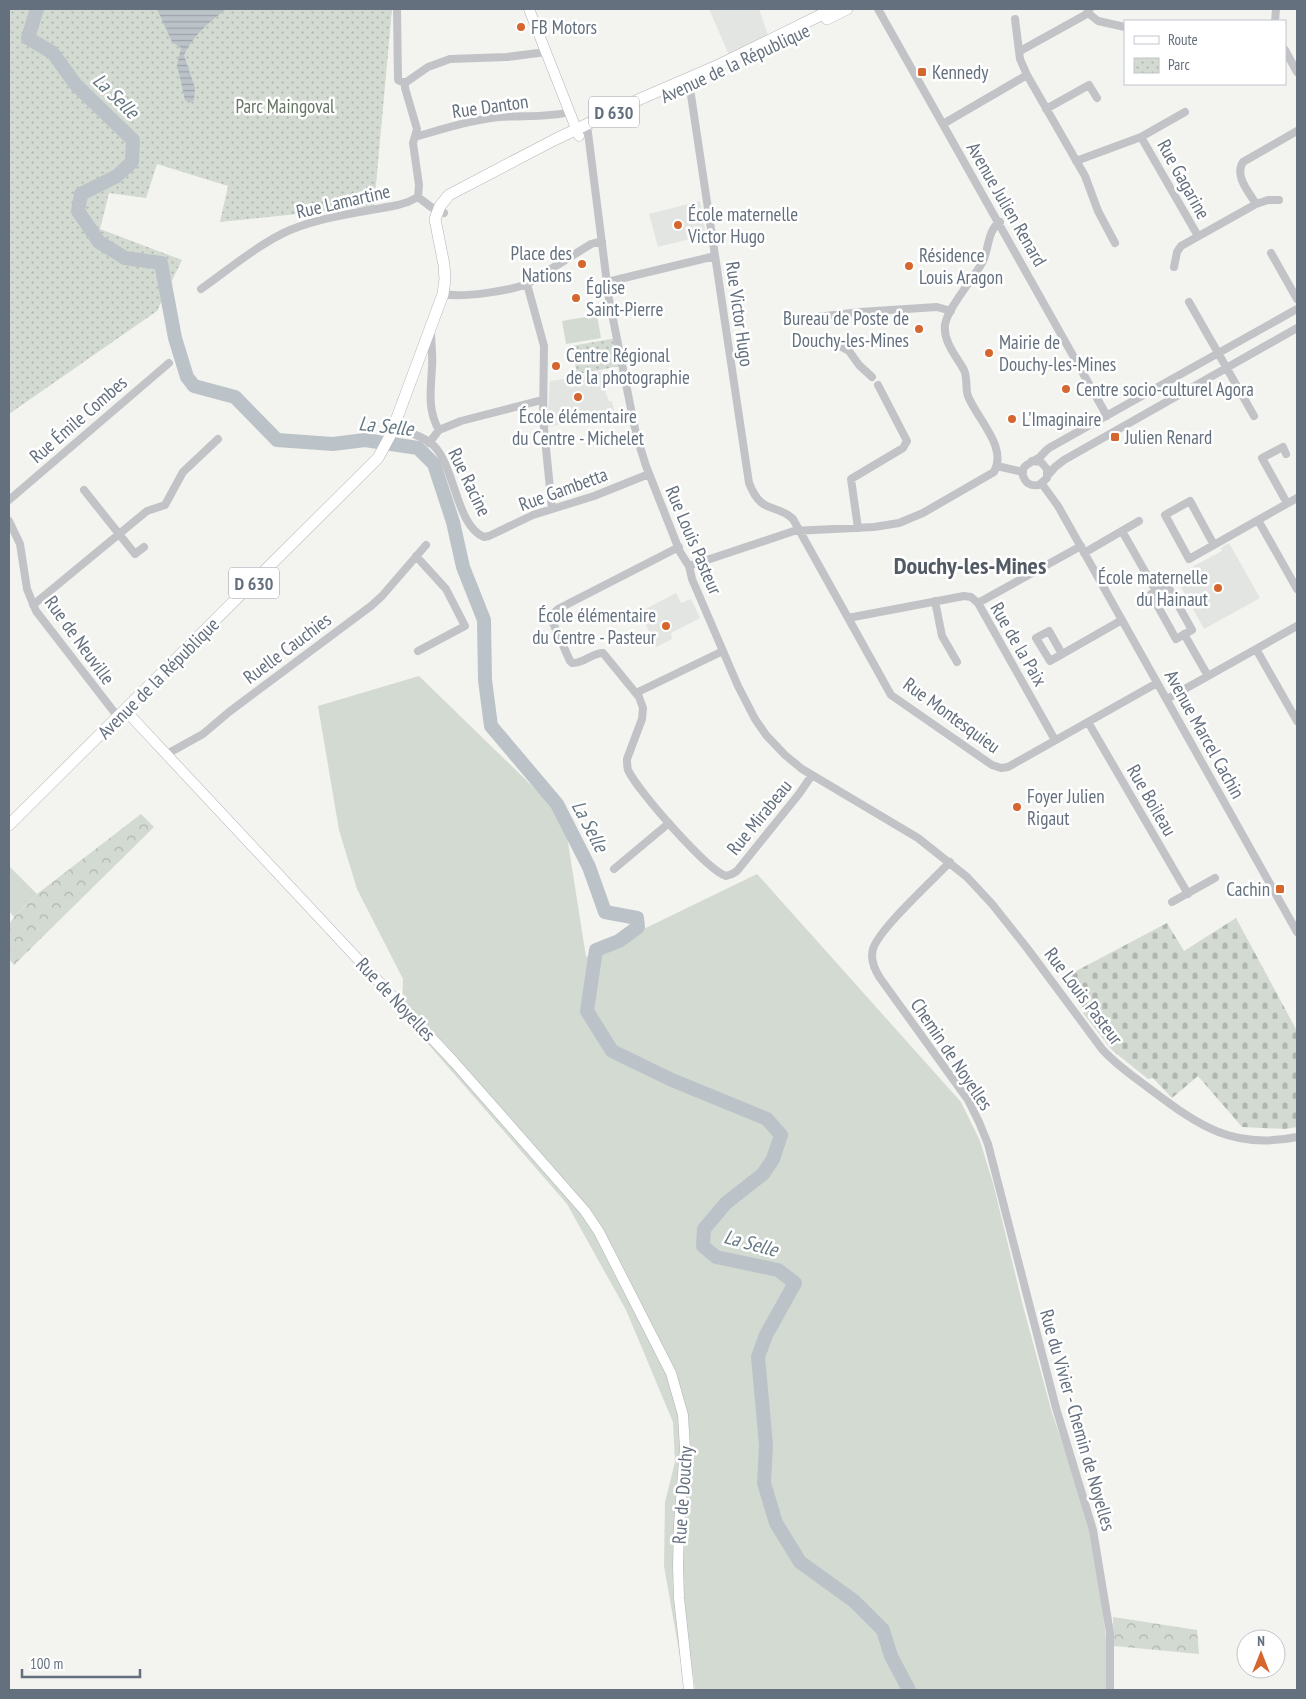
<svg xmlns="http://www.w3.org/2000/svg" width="1306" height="1699" viewBox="0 0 1306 1699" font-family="'PT Sans Narrow',sans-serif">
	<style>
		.built { fill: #e3e5e3 }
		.grass { fill: #d3dad1 }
		.forest { fill: url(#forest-crowns) }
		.cemetery { fill: url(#cemetery-stones) }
		.park { fill: url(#park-dots) }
		.water { fill: url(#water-rules) }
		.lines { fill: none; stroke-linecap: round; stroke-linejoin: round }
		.river { stroke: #bbc3c9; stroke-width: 14 }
		.secondary-casing { stroke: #b1b5b9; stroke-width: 11 }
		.primary-casing { stroke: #b2b5b8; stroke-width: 12 }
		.street { stroke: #c1c3c7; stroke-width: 8 }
		.secondary { stroke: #fff; stroke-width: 10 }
		.primary { stroke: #fff; stroke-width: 11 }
		.poi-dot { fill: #d5662e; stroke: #fff; stroke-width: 2 }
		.labels { text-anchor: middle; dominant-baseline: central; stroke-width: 5; stroke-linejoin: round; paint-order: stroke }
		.shield { fill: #fff; stroke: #929ba5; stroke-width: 1 }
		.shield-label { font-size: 18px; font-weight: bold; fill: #64707e }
		.poi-label { font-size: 19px; fill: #64707e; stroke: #fff; text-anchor: start }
		.street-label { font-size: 19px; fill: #64707e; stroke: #fff }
		.park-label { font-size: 19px; fill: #657663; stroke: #fff }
		.water-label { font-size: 20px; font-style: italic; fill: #657883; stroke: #fff }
		.district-label { font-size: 24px; font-weight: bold; fill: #525a64; stroke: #fff }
	</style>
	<defs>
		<pattern id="forest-crowns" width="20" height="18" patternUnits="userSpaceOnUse" patternTransform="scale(1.25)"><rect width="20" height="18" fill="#d3dad1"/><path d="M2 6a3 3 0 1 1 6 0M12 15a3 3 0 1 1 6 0" fill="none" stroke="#afb5af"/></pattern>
		<pattern id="cemetery-stones" width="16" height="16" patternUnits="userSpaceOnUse" patternTransform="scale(1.25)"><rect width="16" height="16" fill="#d3dad1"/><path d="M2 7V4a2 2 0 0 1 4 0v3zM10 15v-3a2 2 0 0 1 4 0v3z" fill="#afb5af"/></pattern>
		<pattern id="park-dots" width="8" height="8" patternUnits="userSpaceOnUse" patternTransform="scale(1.25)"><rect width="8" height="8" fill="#d3dad1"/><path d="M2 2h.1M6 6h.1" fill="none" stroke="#afb5af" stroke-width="1.8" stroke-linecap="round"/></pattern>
		<pattern id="water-rules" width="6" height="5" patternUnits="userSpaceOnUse" patternTransform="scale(1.25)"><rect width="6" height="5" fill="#bbc3c9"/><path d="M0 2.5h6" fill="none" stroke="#9ca3a8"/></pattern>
	</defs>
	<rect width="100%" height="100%" fill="#f3f3ef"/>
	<path class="built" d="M709 9H759L768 35 729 55Z
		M700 201 706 235 658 247 649 214Z
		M603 371 606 394 609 401H612L614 410 605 412V415L547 427 550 381 580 377 581 375Z
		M1229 543 1260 598 1204 629 1176 578 1190 571V568L1222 551 1221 548Z
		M676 593 681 603 691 599 700 618 671 633 672 639 656 647 640 612Z"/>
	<path class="grass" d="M597 315 601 338 566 344 562 321Z
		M419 676 564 817 586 957 757 874 961 1102 980 1141 993 1183 1023 1306 1052 1413 1074 1476 1091 1511 1112 1690H695L693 1673 683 1674 664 1566 665 1502 675 1462 673 1422 626 1310 567 1204 402 1014 403 979 357 889 339 830 318 706Z
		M9 866 37 894 14 917 9 911Z"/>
	<path class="forest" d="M141 814 154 827 14 965 9 959V924L14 917 37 894Z
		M1113 1617 1197 1630 1199 1654 1114 1646Z"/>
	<path class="cemetery" d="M1236 918 1297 1031V1127L1285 1129 1242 1127 1198 1076 1172 1098 1153 1078 1148 1079 1112 1050 1083 1013 1085 1011 1061 979 1167 923 1184 951Z"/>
	<path class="park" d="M9 9H392L374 206 220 222 228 186 157 164 146 198 109 193 100 229 182 260 157 311 9 414Z
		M616 338 621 366 577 374 572 346Z"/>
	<path class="water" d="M157 9H226C210 22 193 35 184 55L195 88 194 100 189 103 185 100 177 65 181 48 172 42Z"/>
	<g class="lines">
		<path class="river" d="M37 9 28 38 53 53 76 85 133 140 132 162 117 176 81 194 78 211 99 242 125 258 161 263 175 338 187 377 194 386 235 397 277 440 333 444 365 440 418 448 434 464 453 522 463 567 484 620 485 680 491 726 557 804 589 867 605 912 637 918 638 927 619 941 596 950 587 1011 612 1051 672 1080 767 1119 781 1135 773 1159 763 1174 726 1203 704 1229 703 1246 716 1257 778 1270 795 1283 766 1335 758 1357 766 1445 764 1483 776 1523 800 1562 854 1601 883 1630 891 1656 909 1690"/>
		<defs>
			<path id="secondary" d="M529 9 579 136
				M125 710 454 1062 585 1211 599 1232 671 1373 683 1415 685 1449 679 1525 678 1567 679 1598 689 1690"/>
			<path id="primary" d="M827 19 847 9
				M9 825 378 458 391 434 443 294 445 279 444 265 435 219 440 206 449 195 554 140 640 99 719 65 833 9"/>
		</defs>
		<use href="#secondary" class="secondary-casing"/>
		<use href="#primary" class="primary-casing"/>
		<path class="street" d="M397 9 398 80 405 83
			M878 9 1107 416
			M1088 13 1098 21 1125 27
			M1275 21 1276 9
			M1285 50 1297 72
			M1020 51 1085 15 1090 9
			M1027 75 1085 176 1098 211 1115 243
			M687 79 691 95 749 483C762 516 775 502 793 519L891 695 992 765 1001 768 1008 767 1157 683
			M405 83 428 67 450 59 507 57 546 52
			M405 83V88L417 129 413 143 419 185 418 197
			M1046 109 1089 85 1097 98
			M943 124 1027 75 1020 59 1015 19
			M587 125 609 299 636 434 646 466 680 552 689 566 692 579 738 686 755 719 766 735 785 755 802 769 918 838 967 877 992 904 1027 948 1102 1049C1116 1065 1133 1076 1150 1089 1199 1126 1233 1150 1297 1137
			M415 137C443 129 470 120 499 117 522 115 547 118 570 112
			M1141 137 1185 112
			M1076 161 1141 137 1198 236
			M1256 204 1268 200H1279
			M1271 253 1297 299
			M1174 267 1177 252 1181 246 1256 204C1249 192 1234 176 1243 162L1297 131
			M607 282 715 256
			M527 284 544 346 543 418 552 509
			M201 289C228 270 260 243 290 230 324 216 363 212 398 205L408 202 418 197 431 207 444 213
			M443 294C463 298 508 291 527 284L591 244 602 241
			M1189 302 1254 416
			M792 320 860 312 937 307 951 311
			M431 331C431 343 433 355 432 367 431 389 427 410 439 430
			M840 346 849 351 859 365 872 377
			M394 427C407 432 423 436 433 445 455 465 456 526 484 537L489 536 533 515 594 496 649 474
			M429 443 439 430 461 421 542 400
			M1286 454 1283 447 1262 458 1287 503
			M1032 461 1041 462 1047 469V478L1039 485C1033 486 1028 485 1025 480 1016 466 1032 463 1040 457 1043 454 1045 451 1049 448L1297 309
			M997 466 1023 472
			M1048 475 1055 467 1064 460 1297 328
			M1042 484 1058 506 1297 932
			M84 490 135 554 144 547
			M9 500 169 363
			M1258 520 1297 589
			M9 521 20 544 27 589 36 611 118 717
			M858 528 851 479 903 448 907 441 878 385
			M1122 531 1156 591
			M1214 545 1190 501 1165 515 1189 559 1297 498
			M679 547 558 609 552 615 553 623 570 661 572 663C584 664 591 653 603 653L639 697 643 708 642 719 627 759C627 763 627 766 628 770 637 790 707 870 726 876L732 874 737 871 799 794 812 775
			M1084 553 1139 521
			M416 556 446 589 465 626 418 651
			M689 566 794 531 874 527 899 523 923 513 994 472C1008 447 977 419 968 396 965 388 968 379 964 370 957 357 943 342 945 325 947 309 973 279 982 263 989 251 987 230 1000 222
			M1167 585 1192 630 1176 639 1151 594Z
			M935 601 942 636 957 662
			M978 603 1081 546
			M33 605 147 511 165 505 183 472 218 439
			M848 618 964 596 971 597 978 603 1055 740
			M1184 634 1208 676
			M1256 649 1297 721
			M1062 654 1049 631 1036 638 1050 661 1122 620
			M636 693 723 651
			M1167 699 1297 626
			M1088 722 1188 894
			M167 754 203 734 229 712 371 606 382 596 426 545
			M950 862C933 880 879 929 873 949 870 960 874 969 880 978L968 1100 979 1122 988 1144 1056 1408 1093 1530 1110 1633V1690
			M614 869 669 823
			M1172 902 1215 878"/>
		<use href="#secondary" class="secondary"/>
		<use href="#primary" class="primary"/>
	</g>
	<g class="poi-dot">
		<circle cx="521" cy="27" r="5"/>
		<rect x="917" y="67" width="10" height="10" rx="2.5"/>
		<circle cx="678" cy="225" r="5"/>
		<circle cx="582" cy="264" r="5"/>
		<circle cx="909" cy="266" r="5"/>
		<circle cx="576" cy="298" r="5"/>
		<circle cx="919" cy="329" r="5"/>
		<circle cx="989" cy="353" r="5"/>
		<circle cx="556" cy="366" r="5"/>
		<circle cx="1066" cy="389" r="5"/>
		<circle cx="578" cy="397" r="5"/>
		<circle cx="1012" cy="419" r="5"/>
		<rect x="1110" y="432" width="10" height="10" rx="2.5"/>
		<circle cx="1218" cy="588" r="5"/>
		<circle cx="666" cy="626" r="5"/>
		<circle cx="1017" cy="807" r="5"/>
		<rect x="1275" y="884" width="10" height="10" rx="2.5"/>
	</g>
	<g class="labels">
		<g class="shield">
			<rect x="589" y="96.5" width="50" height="31" rx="4"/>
			<rect x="229" y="567.5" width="50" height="31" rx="4"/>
		</g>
		<g class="shield-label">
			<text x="614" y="112">D 630</text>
			<text x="254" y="583">D 630</text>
		</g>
		<g class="poi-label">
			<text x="531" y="27">FB Motors</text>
			<text x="932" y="72">Kennedy</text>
			<text x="688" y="214">École maternelle<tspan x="688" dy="22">Victor Hugo</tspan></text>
			<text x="572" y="253" text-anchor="end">Place des<tspan x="572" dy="22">Nations</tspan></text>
			<text x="919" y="255">Résidence<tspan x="919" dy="22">Louis Aragon</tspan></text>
			<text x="586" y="287">Église<tspan x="586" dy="22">Saint-Pierre</tspan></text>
			<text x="909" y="318" text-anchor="end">Bureau de Poste de<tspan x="909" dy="22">Douchy-les-Mines</tspan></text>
			<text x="999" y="342">Mairie de<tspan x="999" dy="22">Douchy-les-Mines</tspan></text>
			<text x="566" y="355">Centre Régional<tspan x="566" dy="22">de la photographie</tspan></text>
			<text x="1076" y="389">Centre socio-culturel Agora</text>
			<text x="578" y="416" text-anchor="middle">École élémentaire<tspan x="578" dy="22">du Centre - Michelet</tspan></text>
			<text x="1022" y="419">L'Imaginaire</text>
			<text x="1125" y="437">Julien Renard</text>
			<text x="1208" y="577" text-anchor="end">École maternelle<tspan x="1208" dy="22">du Hainaut</tspan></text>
			<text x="656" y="615" text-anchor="end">École élémentaire<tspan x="656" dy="22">du Centre - Pasteur</tspan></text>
			<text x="1027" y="796">Foyer Julien<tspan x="1027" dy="22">Rigaut</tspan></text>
			<text x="1270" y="889" text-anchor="end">Cachin</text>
		</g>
		<g class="street-label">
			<text transform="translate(735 63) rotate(-25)">Avenue de la République</text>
			<text transform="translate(490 106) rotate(-8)">Rue Danton</text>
			<text transform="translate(1184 179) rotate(61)">Rue Gagarine</text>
			<text transform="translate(343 201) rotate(-13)">Rue Lamartine</text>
			<text transform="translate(1007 204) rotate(60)">Avenue Julien Renard</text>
			<text transform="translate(740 314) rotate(82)">Rue Victor Hugo</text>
			<text transform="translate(78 419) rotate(-41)">Rue Émile Combes</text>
			<text transform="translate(470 482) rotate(64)">Rue Racine</text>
			<text transform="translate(563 489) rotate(-20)">Rue Gambetta</text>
			<text transform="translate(694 540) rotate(67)">Rue Louis Pasteur</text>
			<text transform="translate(80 640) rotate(54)">Rue de Neuville</text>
			<text transform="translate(1019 644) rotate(60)">Rue de la Paix</text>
			<text transform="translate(287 648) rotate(-37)">Ruelle Cauchies</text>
			<text transform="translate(158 678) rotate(-45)">Avenue de la République</text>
			<text transform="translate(952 715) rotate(36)">Rue Montesquieu</text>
			<text transform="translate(1205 734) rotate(61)">Avenue Marcel Cachin</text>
			<text transform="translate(1152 800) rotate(60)">Rue Boileau</text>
			<text transform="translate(759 817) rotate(-51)">Rue Mirabeau</text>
			<text transform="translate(1084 996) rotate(53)">Rue Louis Pasteur</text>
			<text transform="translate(396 999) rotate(47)">Rue de Noyelles</text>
			<text transform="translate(952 1054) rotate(56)">Chemin de Noyelles</text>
			<text transform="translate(1078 1420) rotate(74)">Rue du Vivier - Chemin de Noyelles</text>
			<text transform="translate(682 1495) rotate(-86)">Rue de Douchy</text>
		</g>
		<g class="park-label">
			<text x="285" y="106">Parc Maingoval</text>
		</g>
		<g class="water-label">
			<text transform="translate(116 96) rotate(44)">La Selle</text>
			<text transform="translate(386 426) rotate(6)">La Selle</text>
			<text transform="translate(590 826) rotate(62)">La Selle</text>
			<text transform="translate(751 1243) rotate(15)">La Selle</text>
		</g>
		<g class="district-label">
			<text x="970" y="565">Douchy-les-Mines</text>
		</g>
	</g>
	<rect width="1306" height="1699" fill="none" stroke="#64707e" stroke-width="20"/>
	<rect x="1124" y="20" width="162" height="65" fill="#ffffff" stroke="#c1c6cb"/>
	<rect x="1134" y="36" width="25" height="8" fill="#ffffff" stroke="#c1c6cb"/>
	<text x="1168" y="45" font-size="15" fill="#64707e">Route</text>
	<rect x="1134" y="58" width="25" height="15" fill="url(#park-dots)" stroke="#c1c6cb"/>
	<text x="1168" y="70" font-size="15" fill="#64707e">Parc</text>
	<g transform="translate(1261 1654)"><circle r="24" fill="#ffffff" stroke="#c1c6cb"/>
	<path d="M0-4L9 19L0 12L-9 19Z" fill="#d5662e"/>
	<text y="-8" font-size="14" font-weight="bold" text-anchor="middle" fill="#64707e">N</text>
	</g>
	<path d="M22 1669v8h118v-8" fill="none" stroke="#64707e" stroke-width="2.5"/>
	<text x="30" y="1669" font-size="15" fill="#64707e" stroke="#ffffff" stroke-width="4" paint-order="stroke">100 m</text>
</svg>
